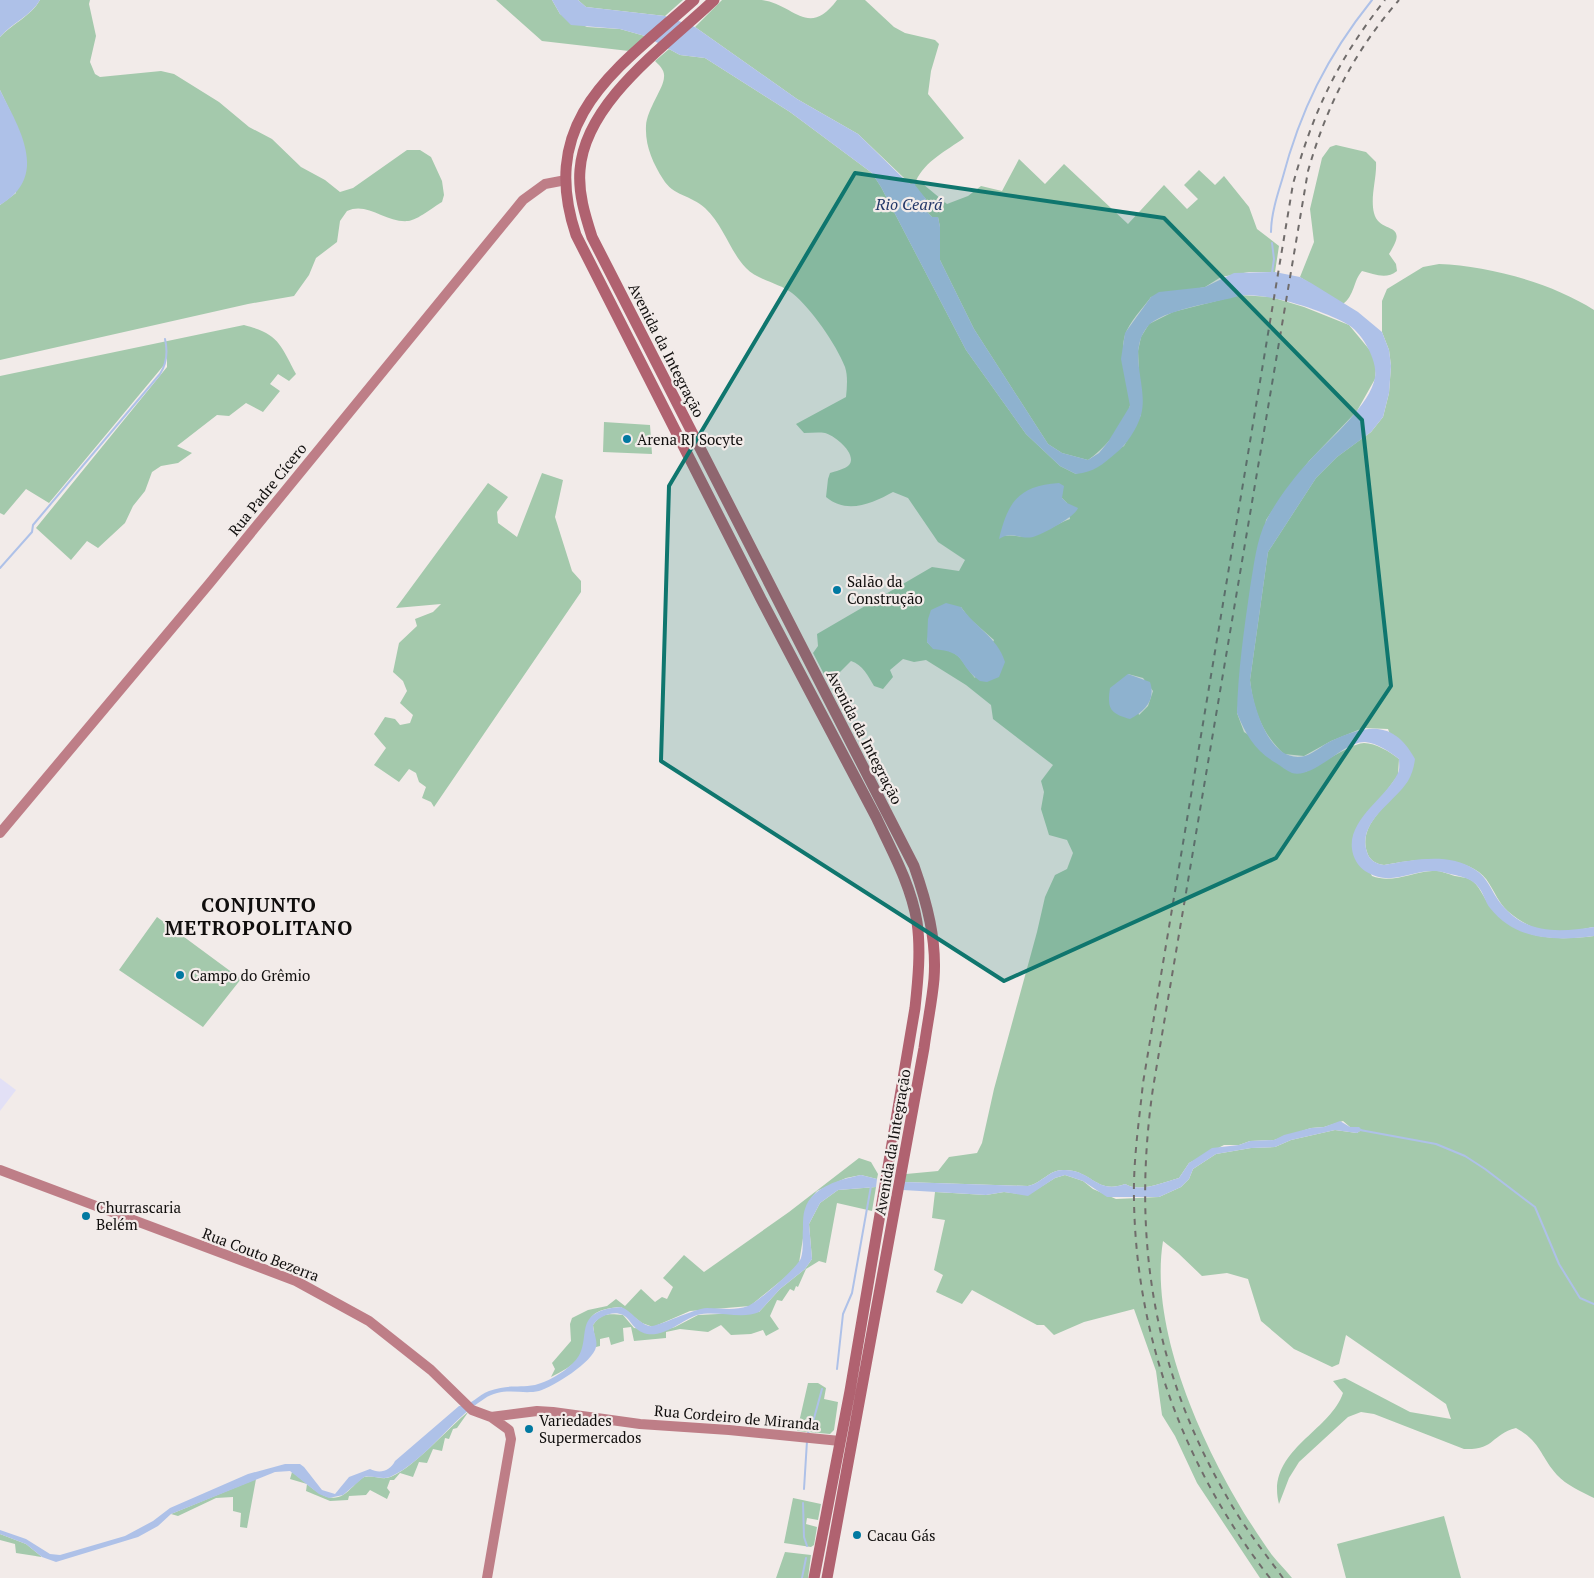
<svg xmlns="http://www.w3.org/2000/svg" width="1594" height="1578" viewBox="0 0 1594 1578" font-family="'PT Serif',serif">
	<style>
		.education { fill: #e2e0f6 }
		.green { fill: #a4c9ac; fill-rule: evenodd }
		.water { fill: #aec1e8 }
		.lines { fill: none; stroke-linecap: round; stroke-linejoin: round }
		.stream { stroke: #aec1e8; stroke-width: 2 }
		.secondary { stroke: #be7e87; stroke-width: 10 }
		.primary { stroke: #b06270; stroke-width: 11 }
		.rail { stroke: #706c6b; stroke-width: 2; stroke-dasharray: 6 6; stroke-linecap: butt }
		.marked { fill: #0f766e; fill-opacity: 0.2; stroke: #0f766e; stroke-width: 4; stroke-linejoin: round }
		.poi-dot { fill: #0179a1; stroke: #f2ebe9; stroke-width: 2 }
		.labels { text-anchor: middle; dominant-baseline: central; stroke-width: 4.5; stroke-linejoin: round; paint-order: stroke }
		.street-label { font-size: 15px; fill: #100e0d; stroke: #f2ebe9 }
		.poi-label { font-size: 15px; fill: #100e0d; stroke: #f2ebe9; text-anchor: start }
		.water-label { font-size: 16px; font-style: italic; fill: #233768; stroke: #f2ebe9 }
		.district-label { font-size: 20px; font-weight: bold; letter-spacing: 1px; fill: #100e0d; stroke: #f2ebe9 }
	</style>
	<rect width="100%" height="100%" fill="#f2ebe9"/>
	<path class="education" d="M0 1078 16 1090 0 1111Z"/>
	<path class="green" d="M40 0H90L89 4 96 36 90 62 95 74 100 77 161 71 174 74 219 102 249 127 272 139 301 167 325 180 340 192 353 188 407 150H420L431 157 442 181 444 195 442 202C433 207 418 220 408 221 386 223 367 201 347 211L340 221 337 242 316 258 309 275 294 296 248 304 0 360V205L16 193 11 113 0 90V37C12 24 31 16 40 0Z
		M496 0H552L560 14 587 27 620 29 645 36 629 51 542 41Z
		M578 0H683L665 16 586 7Z
		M722 0C735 0 749 0 762 0 794 4 808 39 837 0H865L894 27 905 33 935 40 939 44 931 71 928 94 964 138C946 151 925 161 916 181L923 184 947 204 968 196 981 186 1002 191 1019 159 1045 184 1064 164 1128 224 1164 185 1187 209 1198 199 1184 185 1199 170 1215 185 1224 176 1249 207 1257 229 1279 246 1275 272H1249L1221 277 1205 287 1151 297C1143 308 1129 322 1125 335 1118 358 1133 382 1130 405 1128 422 1102 451 1088 460L1062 453 1048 444 974 329 940 260V227L938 217H932L926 211V199L858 134 797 99 695 27Z
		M669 49 680 55 705 58 790 112 872 173 881 187 966 350 1026 434 1060 466 1076 474 1124 446 1141 415 1138 351 1141 337 1149 324 1173 312 1240 295 1271 297 1304 307 1349 325 1373 354 1376 368 1375 379 1357 411 1309 461 1282 496 1266 520 1237 713 1244 732 1305 772C1318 766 1352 743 1364 743 1376 743 1390 752 1399 759L1398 775 1353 837 1372 876C1392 884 1412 872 1432 871 1440 870 1447 874 1455 876 1459 877 1465 877 1469 879 1480 884 1483 898 1490 906 1516 940 1554 941 1594 936V1498C1582 1492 1566 1485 1557 1475 1540 1456 1541 1442 1516 1428 1490 1435 1496 1450 1464 1449L1374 1414 1361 1412 1348 1417 1299 1462 1289 1478 1279 1504C1265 1451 1330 1432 1343 1393L1333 1381 1345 1378 1410 1412 1451 1419 1446 1404 1346 1335 1339 1364 1332 1367 1294 1349 1261 1321 1248 1279 1227 1273 1202 1276 1178 1253 1163 1241C1147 1339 1216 1477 1272 1555 1278 1563 1286 1570 1292 1578H1260L1197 1483 1175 1436 1162 1415 1156 1371 1134 1309 1084 1322 1054 1335 1044 1325H1037L972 1290 962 1304 936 1292 943 1275 934 1270 945 1220 932 1218 935 1192 986 1195 1004 1192 1028 1195 1055 1178 1065 1175 1083 1181 1093 1189 1116 1199 1159 1197 1181 1187 1189 1179 1193 1169 1216 1154 1251 1148 1275 1147 1291 1140 1335 1130 1357 1133 1361 1130 1350 1127 1343 1121 1324 1127 1311 1128 1274 1140 1250 1141 1239 1145H1224L1189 1163 1179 1178C1164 1182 1140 1193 1125 1184 1096 1195 1091 1169 1063 1170 1049 1170 1042 1183 1028 1186L904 1182 906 1174 938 1171 949 1157 977 1153 982 1143 994 1089 1037 932 1045 897 1055 875 1067 869 1073 853 1067 840 1049 835 1041 809 1044 792 1041 781 1053 765 993 719 991 705 966 685 926 660 914 662 903 659 890 670 893 677 883 689 874 686C868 676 863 665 851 661L835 677 827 680 813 653 818 646 817 634 932 567 959 571 965 560 938 542 908 498 893 492C873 503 847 515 826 497L828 479 830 473C836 471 845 469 849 465 858 454 834 435 825 433 818 432 811 433 804 433L796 424 846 397C847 387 848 376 845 367 836 344 811 308 792 293 779 283 757 280 746 268 729 250 724 226 705 208 691 195 673 196 663 179 653 163 645 146 646 126 647 109 664 88 664 77 665 70 659 65 655 61ZM1062 498 1067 503 1070 519C1056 524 1044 534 1028 536 1021 538 1013 534 1004 536ZM961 607 969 618 994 640 975 678C958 657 961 651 933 648L927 642 929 632ZM1128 674 1143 678 1153 691 1148 706 1139 715Z
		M1336 145 1366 152 1376 162C1377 178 1370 197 1374 213 1379 235 1411 220 1389 254L1396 264 1397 271C1386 280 1374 274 1362 271 1353 281 1355 295 1343 304L1300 277 1314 242 1310 209 1322 158 1330 147Z
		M1439 264C1489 266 1552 283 1594 310V927C1578 930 1560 934 1544 931 1530 928 1507 914 1500 902 1492 890 1488 876 1474 869 1447 854 1413 860 1384 865 1376 864 1369 860 1367 852 1357 823 1394 800 1408 780L1388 729 1363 728 1331 741 1304 756 1284 754C1262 734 1253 709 1250 680L1268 552 1316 478 1337 457 1371 432 1383 417 1389 393 1391 366 1389 350 1382 332V301L1387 289 1423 267Z
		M244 325C279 334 280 344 296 374L289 381 278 374 270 384 280 391 263 412 246 403 229 416 217 415 177 446 192 453 178 463 161 466 152 472 145 491 133 506 125 523 98 548 87 541 71 560 36 528 167 367V355L164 365 49 503 26 489 4 515 0 513V376Z
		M604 422 650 425 652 454 603 452Z
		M542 473 563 480 555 517 572 571 581 581V592L434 807 431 802 422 798 426 787 419 782 416 773 409 769 399 782 374 765 386 748 374 734 385 717 395 719 400 725 410 723 413 715 400 703 407 691 403 681 393 672 399 643 417 626 415 619 433 612 441 604 396 608 488 483 508 497 497 512 498 523 517 537Z
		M157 917 241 979 203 1027 119 970Z
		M859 1158 871 1162 878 1174 877 1179 861 1175 846 1178 817 1191 809 1201 799 1263 788 1275 750 1306 690 1311 653 1327 642 1323 621 1307C574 1310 595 1331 579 1357 573 1366 561 1372 551 1377L555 1369 552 1363 571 1341 570 1324 572 1318 588 1310 607 1306 616 1299 625 1306 641 1289 655 1302 662 1297 667 1299 673 1287 663 1278 684 1255 704 1272 789 1212Z
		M876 1187 872 1211 837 1203 826 1263 819 1261 806 1269 798 1287 796 1286 794 1291 790 1289 782 1301 777 1300 770 1316 779 1329 766 1336 763 1330 751 1334 731 1335 721 1325 708 1332 680 1329 666 1332V1338L634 1341 631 1327 623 1328 624 1341 611 1345 609 1337 600 1339V1346L596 1347 593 1325C602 1312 610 1314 623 1315L634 1328 662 1331 675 1327 698 1315 759 1312 780 1289 805 1269 812 1259 809 1224 820 1203 838 1190Z
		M808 1383H818L826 1388 824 1399 838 1402 834 1430 830 1434 797 1431Z
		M469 1411 457 1428 453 1429 449 1439 445 1438 442 1451 433 1449 427 1463 419 1462 413 1477 400 1473 394 1480H390L387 1488 390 1492 387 1499 370 1490 366 1495 349 1496 348 1500 330 1501 306 1491 307 1484 290 1479 292 1472C306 1481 325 1506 343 1495 350 1491 356 1482 364 1477 372 1475 379 1479 387 1478 408 1474 450 1426 469 1411Z
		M256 1479 247 1528 240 1527 241 1513 233 1511V1497L216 1498 178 1516 171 1514Z
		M793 1498 821 1504 818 1520 807 1518 806 1524 817 1527 814 1545 811 1547 784 1543Z
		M1444 1516 1461 1578H1346L1337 1544Z
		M0 1534 26 1544 42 1557 16 1553 15 1544 0 1540Z
		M785 1552 811 1555 808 1578H776Z"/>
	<path class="water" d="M0 0H40C31 16 12 23 0 37Z
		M552 0H578L586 7 665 16 695 27 797 99 858 134 906 181 911 184 916 182 915 185 926 199V211L932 217H938L940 227V260L974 329 1048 444 1062 453 1088 460 1099 453 1108 442 1130 406 1121 359 1125 333 1151 297 1159 292 1205 287 1234 273 1275 272 1300 277 1311 283 1358 312 1382 332 1389 350 1391 366 1389 393 1383 417 1371 432 1337 457 1316 478 1268 552 1250 680C1253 705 1269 765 1305 756 1314 753 1323 745 1331 741 1367 724 1394 720 1415 759 1414 767 1412 774 1408 781 1394 803 1357 822 1367 852 1369 860 1376 864 1384 865 1411 860 1449 852 1474 869 1489 878 1491 892 1502 905 1527 935 1560 932 1594 927V936C1556 941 1516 941 1490 908 1485 902 1484 894 1479 888 1472 877 1457 876 1446 873 1417 864 1394 890 1365 871 1358 866 1353 858 1352 849 1348 819 1387 797 1398 773 1400 769 1399 763 1399 759 1390 752 1377 743 1365 742 1343 741 1315 779 1292 773 1287 771 1281 766 1276 763 1255 751 1246 735 1237 713 1238 671 1244 630 1250 588 1254 566 1256 540 1267 519 1278 498 1295 476 1311 459 1330 439 1371 404 1375 377 1378 361 1362 332 1347 324 1325 311 1260 289 1235 297 1214 303 1162 310 1148 326 1126 352 1149 387 1141 415 1137 429 1126 445 1116 453 1102 465 1094 472 1076 474L1060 466 1026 434 966 350 881 187 872 173 790 112 705 58 680 55 645 36 620 29 571 25 560 14Z
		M0 90C19 128 50 176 0 205Z
		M1059 483 1064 486 1062 498 1067 503 1078 508C1075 517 1043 534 1033 537 1020 540 1012 530 999 539 1008 502 1018 486 1059 483Z
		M946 603 961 607C975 627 998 638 1005 662L999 677 987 682 980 681C956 664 969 652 933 649L927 642 928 619 931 610Z
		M1128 674 1150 682C1156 700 1145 711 1130 719 1110 713 1107 709 1110 688Z
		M1340 1121 1350 1127H1359L1362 1130 1357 1133 1335 1130 1291 1140 1275 1147 1251 1148 1216 1154 1193 1169 1189 1179 1181 1187 1159 1197H1107L1083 1181 1065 1175 1055 1178 1028 1196 1004 1192 986 1195 903 1190 904 1182 1028 1186C1042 1183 1049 1170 1063 1170 1092 1169 1096 1195 1125 1184 1140 1193 1164 1182 1179 1178L1189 1163 1212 1148 1239 1145 1250 1141 1274 1140 1284 1135 1311 1128 1324 1127Z
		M861 1175 877 1179 876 1187 838 1190 820 1203 809 1224 812 1259 805 1269 780 1289 759 1312C742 1320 717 1310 697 1315 682 1320 665 1337 647 1334 632 1330 632 1320 623 1315 613 1310 599 1316 593 1325 593 1332 598 1341 596 1347 593 1362 553 1387 539 1391 521 1395 503 1386 484 1399 450 1420 427 1460 390 1477 382 1480 372 1475 364 1477L343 1495 329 1498 319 1494 290 1471 275 1472 171 1514 158 1526 138 1537 56 1562 42 1557 26 1544 0 1534V1530L26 1539 50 1554 60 1555 125 1536 153 1521 170 1508 248 1474 285 1464H300L304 1467 322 1490 335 1494 349 1477 370 1469C380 1474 390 1471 395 1461L459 1406C471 1406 478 1395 489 1391 509 1384 518 1388 535 1385 547 1382 563 1373 572 1364 597 1343 566 1311 621 1307 632 1311 638 1323 649 1326 656 1328 692 1309 707 1308 721 1308 734 1311 748 1306 757 1303 798 1267 801 1258 804 1248 802 1238 803 1228 803 1222 803 1214 805 1209 812 1186 842 1179 861 1175Z"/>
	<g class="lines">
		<path class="stream" d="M1271 232C1271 215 1277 196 1282 180 1300 111 1327 56 1372 0
			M1272 273 1274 259 1272 243
			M0 568 32 532 33 525 160 374C167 363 168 352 165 339
			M1360 1130 1436 1144 1465 1156 1485 1169 1535 1207 1559 1264 1580 1298 1594 1304
			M837 1369 843 1314 852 1293 871 1186
			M808 1433 813 1422 822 1389
			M804 1489 807 1441
			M803 1503 804 1537 807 1546
			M802 1578 806 1558"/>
		<path class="secondary" d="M0 833 209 584 523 200 545 184 566 180
			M0 1170 296 1281 369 1321 431 1370 472 1410 491 1417 537 1411 553 1412 640 1424 729 1430 840 1441
			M487 1578 511 1439 509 1430 491 1417"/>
		<path class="primary" d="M694 0C617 69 537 118 576 235L761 599 876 817C892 851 911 885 917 922 921 950 918 980 915 1008L850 1391 814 1578
			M714 0C667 45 585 101 580 170 578 193 585 215 592 237L914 866C927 903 937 940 934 979 932 1002 927 1025 924 1048L827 1578"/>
		<path class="rail" d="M1270 1578C1185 1470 1136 1338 1134 1200 1133 1161 1139 1122 1143 1083L1293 184C1313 112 1338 59 1385 0
			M1283 1578C1264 1552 1243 1526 1227 1497 1152 1369 1132 1234 1153 1088L1308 171C1327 105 1353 53 1399 0"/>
	</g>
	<path class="marked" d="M855 173 1164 218 1362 420 1391 686 1276 858 1004 981 661 761 669 486Z"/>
	<g class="poi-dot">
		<circle cx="627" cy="439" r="5"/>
		<circle cx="837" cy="590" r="5"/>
		<circle cx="180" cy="975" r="5"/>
		<circle cx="86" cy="1216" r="5"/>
		<circle cx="529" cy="1429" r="5"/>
		<circle cx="857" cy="1535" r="5"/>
	</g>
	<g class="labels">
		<g class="street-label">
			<text transform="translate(667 350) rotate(63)">Avenida da Integração</text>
			<text transform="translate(267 489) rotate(-51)">Rua Padre Cícero</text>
			<text transform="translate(865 737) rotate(63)">Avenida da Integração</text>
			<text transform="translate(892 1142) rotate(-80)">Avenida da Integração</text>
			<text transform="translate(261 1254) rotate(21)">Rua Couto Bezerra</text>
			<text transform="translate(737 1417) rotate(5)">Rua Cordeiro de Miranda</text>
		</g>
		<g class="poi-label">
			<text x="637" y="439">Arena RJ Socyte</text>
			<text x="847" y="581">Salão da<tspan x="847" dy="17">Construção</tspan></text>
			<text x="190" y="975">Campo do Grêmio</text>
			<text x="96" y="1207">Churrascaria<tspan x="96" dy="17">Belém</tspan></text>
			<text x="539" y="1420">Variedades<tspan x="539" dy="17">Supermercados</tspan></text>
			<text x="867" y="1535">Cacau Gás</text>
		</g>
		<g class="water-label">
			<text x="909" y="204">Rio Ceará</text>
		</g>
		<g class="district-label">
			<text x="259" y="904">CONJUNTO<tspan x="259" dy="23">METROPOLITANO</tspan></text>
		</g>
	</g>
</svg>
